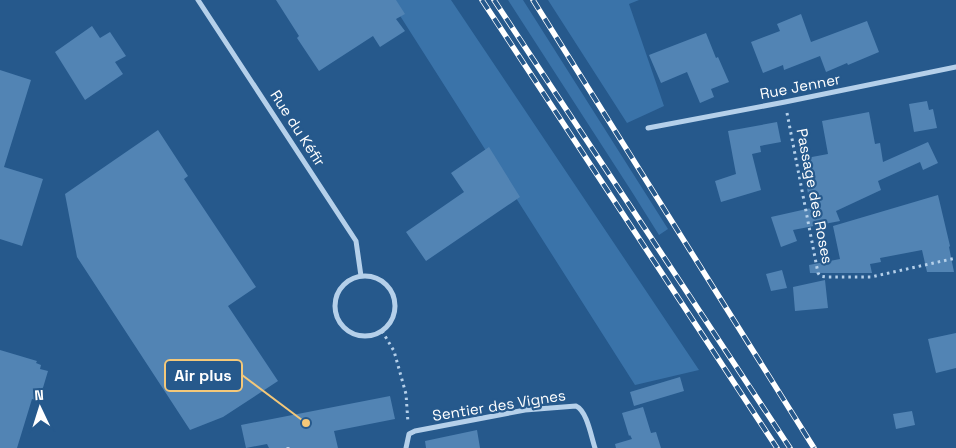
<svg xmlns="http://www.w3.org/2000/svg" width="956" height="448" viewBox="0 0 956 448" font-family="'Space Grotesk',sans-serif">
	<style>
		.green { fill: #3a73a9 }
		.building { fill: #5284b4 }
		.lines { fill: none; stroke-linecap: round; stroke-linejoin: round }
		.path { stroke: #b5d0ea; stroke-width: 3; stroke-dasharray: 2.5 4; stroke-linecap: butt }
		.street { stroke: #b5d0ea; stroke-width: 5 }
		.rail-casing { stroke: #fff; stroke-width: 5.5 }
		.rail { stroke: #26598c; stroke-width: 4; stroke-dasharray: 11; stroke-linecap: butt }
		.labels { text-anchor: middle; dominant-baseline: central; stroke-width: 4.5; stroke-linejoin: round; paint-order: stroke }
		.street-label { font-size: 15px; fill: #fff; stroke: #26598c }
		.leader { fill: none; stroke: #f4c879; stroke-width: 2 }
		.callout-dot { fill: #f4c879; stroke: #26598c; stroke-width: 2 }
		.callout { fill: #26598c; stroke: #f4c879; stroke-width: 2 }
		.callout-label { font-size: 16px; text-anchor: middle; font-weight: bold; fill: #fff }
	</style>
	<rect width="100%" height="100%" fill="#26598c"/>
	<path class="green" d="M390 0H451L699 370 635 385Z
		M508 0H523L668 229 659 235 632 192Z
		M548 0H639L629 4 664 106 627 123Z"/>
	<path class="building" d="M276 0H396L405 14 396 19 405 31 380 47 373 36 319 71 297 38 299 36Z
		M801 14 811 42 867 21 879 52 848 65 847 63 826 72 820 56 784 70 783 65 763 73 751 42 780 31 777 24Z
		M92 26 100 38 110 32 126 56 115 62 123 74 85 100 55 52Z
		M706 33 716 58 718 57 729 82 711 89 714 97 700 103 687 72 661 83 649 55Z
		M0 70 31 80 4 167 43 179 22 246 0 239Z
		M927 101 929 110 933 109 937 128 914 132 909 104Z
		M869 112 875 144 880 143 883 162 928 142 938 163 923 170 920 162 878 181 881 190 836 211 840 221 793 230 797 241 781 247 771 217 811 208 801 159 828 154 822 121Z
		M777 122 781 142 760 146 761 152 752 154 761 190 721 202 715 181 736 174 728 131Z
		M158 130 188 176 184 179 256 287 228 306 278 381 223 417 190 430 77 257 65 194Z
		M489 147 520 197 426 261 406 232 464 192 451 173Z
		M938 195 950 246 949 247 954 272H927L922 250 880 258 881 262 870 264 872 273H810L809 265 840 259 833 226Z
		M782 270 787 288 771 291 766 274Z
		M825 280 828 308 795 311 793 287Z
		M956 333V368L936 373 928 339Z
		M0 350 37 361 36 363 41 365 40 369 48 371 39 401 32 399 17 448H0Z
		M680 377 684 391 634 406 630 392Z
		M390 396 395 419 334 431 338 448H269L267 444 246 448 241 425Z
		M643 407 651 433 656 432 661 448H616L615 444 632 439 630 435 629 436 622 413Z
		M912 411 915 425 896 429 893 414Z
		M477 430 480 448H426L425 441Z"/>
	<g class="lines">
		<path class="path" d="M787 113 818 273 820 276 826 277H871L956 258
			M382 331 394 351 406 394 408 423
			M288 448V447"/>
		<path class="street" d="M198 0 356 241 361 276
			M648 128 785 102 956 67
			M335 306a30 30 0 1 1 60 0a30 30 0 1 1-60 0Z
			M406 448 409 434 415 431 525 410 576 406C587 411 591 436 595 448"/>
		<defs>
			<path id="rail" d="M482 0 777 448
				M494 0 790 448
				M533 0 814 448"/>
		</defs>
		<use href="#rail" class="rail-casing"/>
		<use href="#rail" class="rail"/>
	</g>
	<g class="labels">
		<g class="street-label">
			<text transform="translate(800 86) rotate(-11)">Rue Jenner</text>
			<text transform="translate(298 128) rotate(57)">Rue du Kéfir</text>
			<text transform="translate(815 196) rotate(79)">Passage des Roses</text>
			<text transform="translate(499 405) rotate(-9)">Sentier des Vignes</text>
		</g>
	</g>
	<path class="leader" d="M306 423L242 375"/>
	<circle class="callout-dot" cx="306" cy="423" r="5"/>
	<rect class="callout" x="165" y="360" width="77" height="31" rx="5"/>
	<g class="callout-label">
		<text x="203" y="381">Air plus</text>
	</g>
	<g transform="translate(40 408) rotate(356)" stroke="#26598c" stroke-width="4" paint-order="stroke">
	<path d="M0-4L9 19L0 12L-9 19Z" fill="#ffffff"/>
	<text y="-8" font-size="14" font-weight="bold" text-anchor="middle" fill="#ffffff">N</text>
	</g>
</svg>
